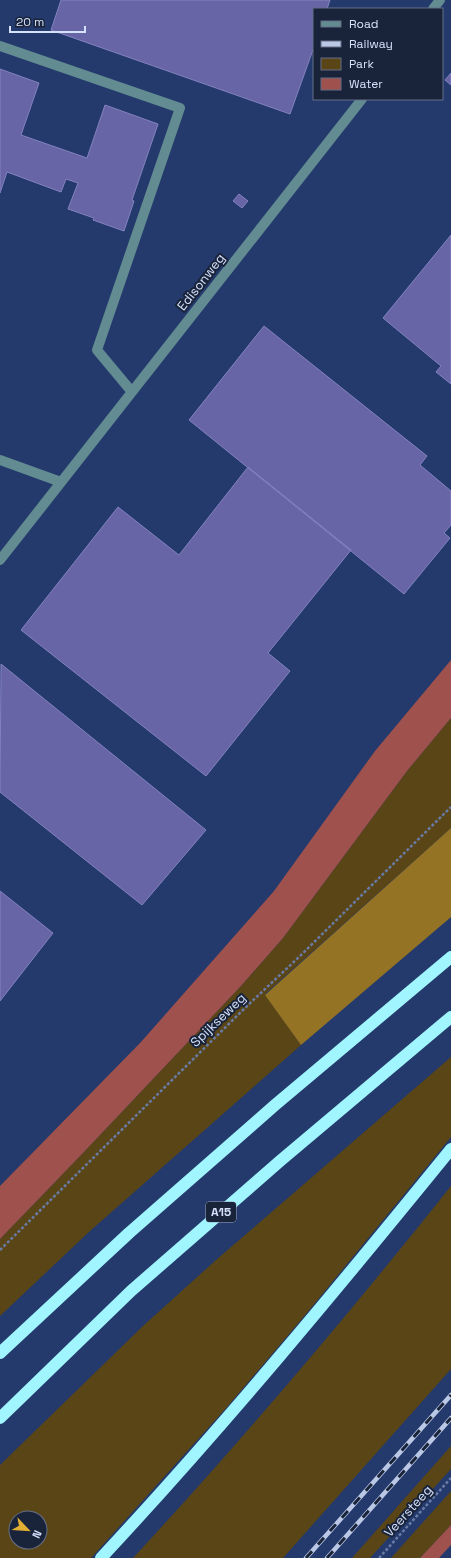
<svg xmlns="http://www.w3.org/2000/svg" width="451" height="1558" viewBox="0 0 451 1558" font-family="'Space Grotesk',sans-serif">
	<style>
		.green { fill: #5a4516; fill-rule: evenodd }
		.forest { fill: #957324 }
		.water { fill: #9e514d }
		.building { fill: #6865a7; stroke: #8382bf }
		.lines { fill: none; stroke-linecap: round; stroke-linejoin: round }
		.path { stroke: #697ba4; stroke-width: 2.5; stroke-dasharray: 3 2; stroke-linecap: butt }
		.minor { stroke: #628c91; stroke-width: 10 }
		.highway { stroke: #a1f5fe; stroke-width: 12 }
		.rail-casing { stroke: #bbc8e5; stroke-width: 4.5 }
		.rail { stroke: #19233a; stroke-width: 3; stroke-dasharray: 9; stroke-linecap: butt }
		.labels { text-anchor: middle; dominant-baseline: central; stroke-width: 4; stroke-linejoin: round; paint-order: stroke }
		.shield { fill: #19233a; stroke: #9da9c1; stroke-width: 1 }
		.shield-label { font-size: 12px; font-weight: bold; fill: #d6e2fb }
		.street-label { font-size: 13px; fill: #d6e2fb; stroke: #19233a }
	</style>
	<rect width="100%" height="100%" fill="#243a6c"/>
	<path class="green" d="M451 718V828L265 994 301 1045 90 1231 0 1316V1239L83 1153 241 986 283 938 407 771Z
		M451 1057V1137L306 1314 227 1407 91 1558H0V1465L143 1326 216 1260ZM16 1518H40V1542H16Z
		M451 1186V1369L283 1558H133C244 1438 349 1314 451 1186Z
		M451 1446V1469L370 1558H352Z
		M451 1491V1525L420 1558H391Z"/>
	<path class="forest" d="M451 828V917L301 1045 265 995Z"/>
	<path class="water" d="M451 660V718L407 771 283 938 241 986 83 1153 0 1239V1186L141 1042 274 891 375 751Z
		M451 1525V1545L439 1558H420Z"/>
	<path class="building" d="M61 0H330L327 9H314V47L290 114 51 30Z
		M0 69 39 83 21 135 87 158 105 105 158 124 132 200 134 201 124 231 93 220 94 218 68 209 78 183 66 179 61 192 7 172 0 193Z
		M451 73V85L445 80Z
		M239 194 248 201 242 208 233 201Z
		M451 235V384L436 372 441 366 383 318Z
		M264 326 427 456 420 465 451 491V525L444 533 450 538 404 594 189 420Z
		M248 467 351 550 268 653 290 671 206 776 21 630 118 507 179 555Z
		M1 664 206 830 142 905 0 792Z
		M0 891 53 933 0 1001Z"/>
	<g class="lines">
		<path class="path" d="M0 1250 247 1006 299 957 451 807
			M379 1558 451 1478"/>
		<path class="minor" d="M433 9 440 0
			M0 46 180 108 97 350 132 392
			M0 460 61 482
			M0 560 362 99"/>
		<path class="highway" d="M0 1353 129 1233 275 1105 451 957
			M0 1418 131 1291 280 1161 451 1017
			M101 1558C223 1427 338 1288 451 1149"/>
		<defs>
			<path id="rail" d="M306 1558 451 1395
				M327 1558 451 1418"/>
		</defs>
		<use href="#rail" class="rail-casing"/>
		<use href="#rail" class="rail"/>
	</g>
	<g class="labels">
		<rect class="shield" x="206" y="1202" width="30" height="20" rx="3"/>
		<g class="shield-label">
			<text x="221" y="1212">A15</text>
		</g>
		<g class="street-label">
			<text transform="translate(201 282) rotate(-52)">Edisonweg</text>
			<text transform="translate(218 1020) rotate(-44)">Spijkseweg</text>
			<text transform="translate(408 1511) rotate(-48)">Veersteeg</text>
		</g>
	</g>
	<rect x="313" y="8" width="130" height="92" fill="#19233a" stroke="#656f87"/>
	<rect x="321" y="21" width="20" height="6" fill="#628c91" stroke="#656f87"/>
	<text x="349" y="28" font-size="12" fill="#d6e2fb">Road</text>
	<rect x="321" y="41" width="20" height="6" fill="#bbc8e5" stroke="#656f87"/>
	<text x="349" y="48" font-size="12" fill="#d6e2fb">Railway</text>
	<rect x="321" y="58" width="20" height="12" fill="#5a4516" stroke="#656f87"/>
	<text x="349" y="68" font-size="12" fill="#d6e2fb">Park</text>
	<rect x="321" y="78" width="20" height="12" fill="#9e514d" stroke="#656f87"/>
	<text x="349" y="88" font-size="12" fill="#d6e2fb">Water</text>
	<g transform="translate(28 1530) rotate(115)"><circle r="19" fill="#19233a" stroke="#656f87"/>
	<path d="M0-3L7 15L0 10L-7 15Z" fill="#e2af34"/>
	<text y="-6" font-size="11" font-weight="bold" text-anchor="middle" fill="#d6e2fb">N</text>
	</g>
	<path d="M10 26v6h75v-6" fill="none" stroke="#d6e2fb" stroke-width="2"/>
	<text x="16" y="26" font-size="12" fill="#d6e2fb" stroke="#19233a" stroke-width="3" paint-order="stroke">20 m</text>
</svg>
